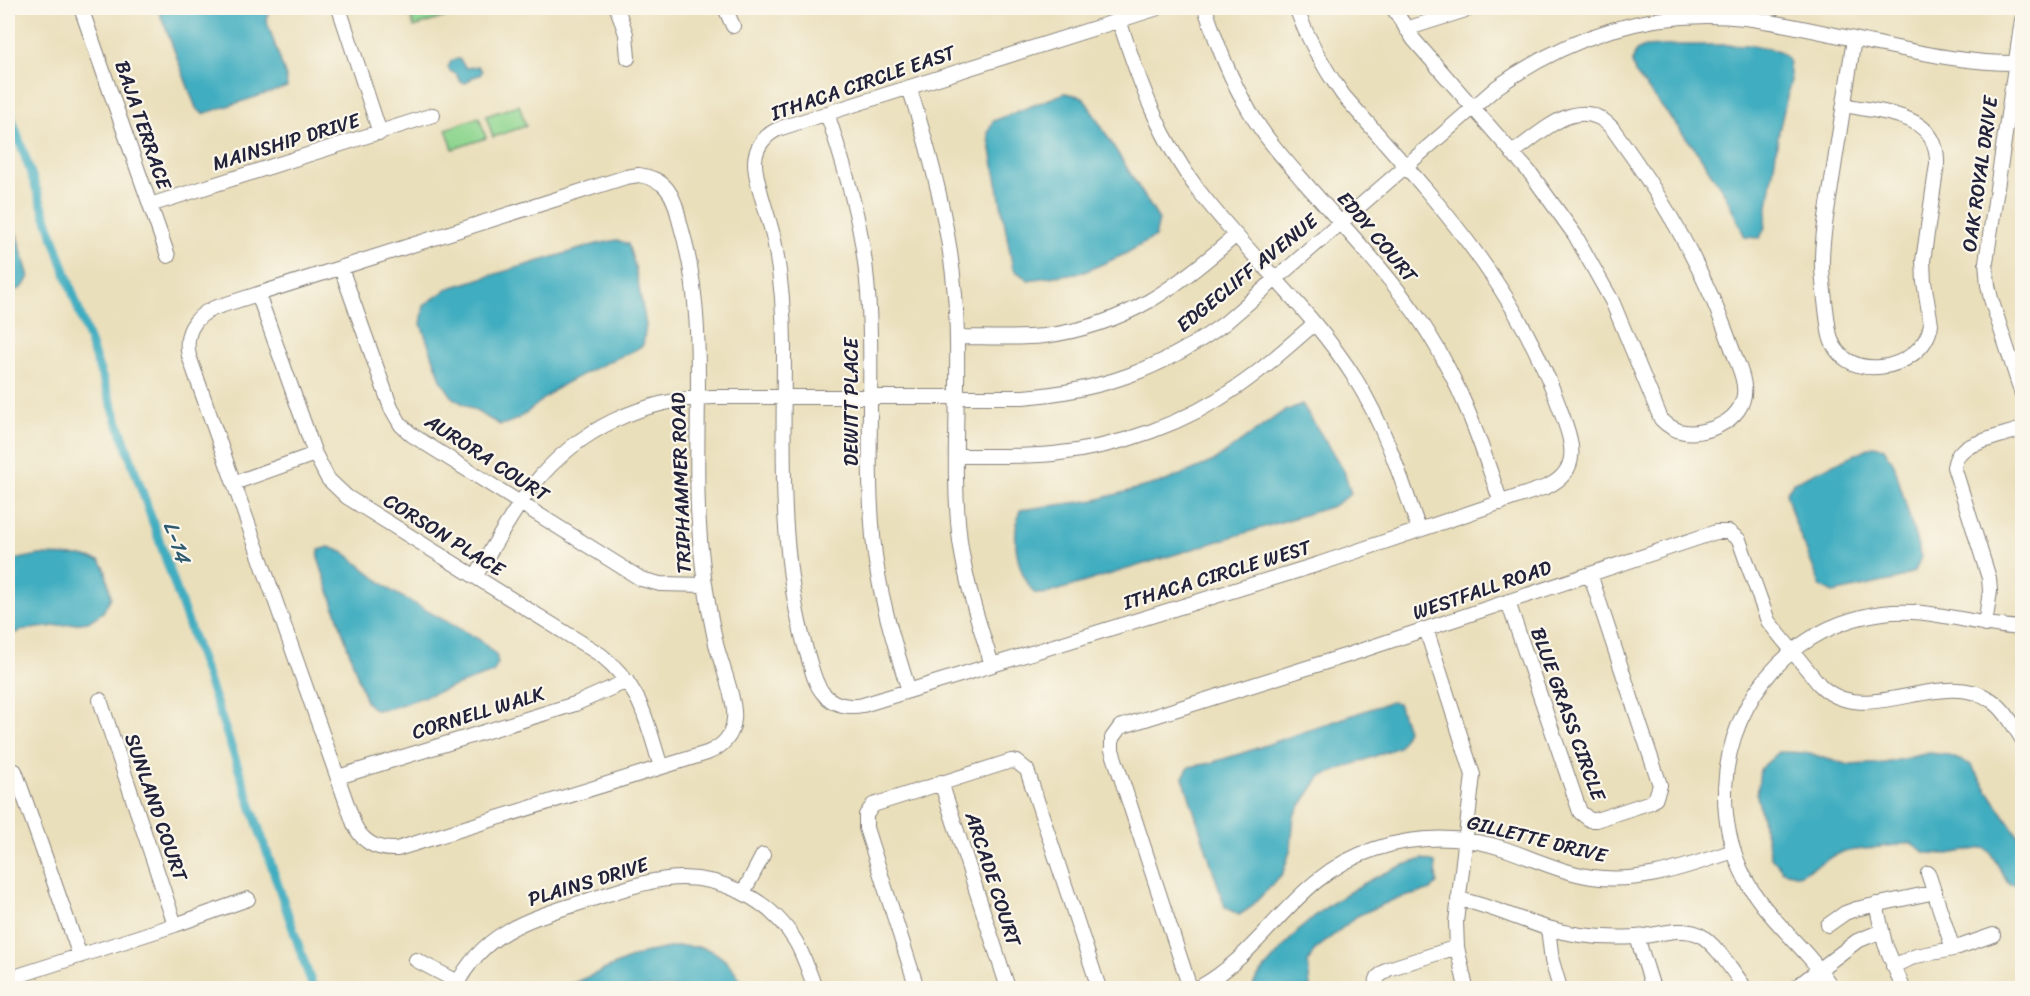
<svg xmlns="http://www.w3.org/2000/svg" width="2030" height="996" viewBox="0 0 2030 996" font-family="Sriracha,sans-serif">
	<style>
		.green { fill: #8fd690; stroke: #587c66; stroke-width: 1.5 }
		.water { fill: #41adc0; stroke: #32687e; stroke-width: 1.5 }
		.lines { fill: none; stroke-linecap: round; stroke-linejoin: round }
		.canal { stroke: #41adc0; stroke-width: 9 }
		.minor-casing { stroke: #86807b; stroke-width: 16 }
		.minor { stroke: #fff; stroke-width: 14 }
		.labels { text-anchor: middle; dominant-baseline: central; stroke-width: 4.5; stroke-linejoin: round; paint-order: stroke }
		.street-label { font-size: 20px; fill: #22223b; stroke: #fbf7ec }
		.water-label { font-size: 21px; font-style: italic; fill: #2e5a70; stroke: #fbf7ec }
	</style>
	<rect width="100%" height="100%" fill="#fbf7ec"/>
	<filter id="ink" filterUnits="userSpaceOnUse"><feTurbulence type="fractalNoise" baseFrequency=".0167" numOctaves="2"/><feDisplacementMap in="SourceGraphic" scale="12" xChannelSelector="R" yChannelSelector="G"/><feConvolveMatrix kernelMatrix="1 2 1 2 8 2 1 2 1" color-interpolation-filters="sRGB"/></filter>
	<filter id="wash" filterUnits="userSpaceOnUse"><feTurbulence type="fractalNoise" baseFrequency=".008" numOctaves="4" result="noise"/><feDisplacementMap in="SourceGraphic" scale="24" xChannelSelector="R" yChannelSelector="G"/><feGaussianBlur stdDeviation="1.35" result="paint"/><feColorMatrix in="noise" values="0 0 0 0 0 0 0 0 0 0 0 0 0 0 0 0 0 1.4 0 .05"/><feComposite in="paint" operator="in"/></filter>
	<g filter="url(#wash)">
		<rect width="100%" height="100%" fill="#eadfbb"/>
		<path class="green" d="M408 8H458L460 12 414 27Z
			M519 105 526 126 493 137 486 116Z
			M479 117 486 138 453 149 446 129Z"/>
		<path class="water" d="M158 8H277L270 10 266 19 286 77 287 87 203 114 196 108Z
			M1681 45H1753L1779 51 1788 59 1791 80 1779 131 1765 227 1760 238 1745 237 1726 196 1696 150 1635 73 1632 62 1636 51 1645 47Z
			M459 59 466 68 478 66 482 71 480 75 473 77 466 83 461 82 456 74 450 71 448 67 452 60Z
			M1065 93 1083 97 1159 220 1155 237 1123 255 1084 272 1028 280 1013 269 988 133 993 121Z
			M8 205 29 277 23 287 8 294Z
			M617 240 628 244 635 267 646 325 643 345C634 352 624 355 614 359 596 368 576 377 559 387 539 400 525 420 500 425L453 398 442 382 421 324 424 305 449 288 597 244Z
			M1302 404 1344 471 1351 494 1333 506 1046 594 1034 593C1016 570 1011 537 1020 510L1095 500 1166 481 1214 461 1281 413Z
			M1873 446 1884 448 1894 464 1921 557 1915 571 1898 579 1833 593 1821 587 1794 520 1786 493 1794 482Z
			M329 547 345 553 393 592 480 640 496 655 498 663 493 673 391 708 375 710 366 702 318 558 319 550Z
			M39 555 82 556 100 561 105 568 111 597 103 612 88 622 22 630 8 636V561Z
			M1390 702 1398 703 1407 730 1399 747 1320 777 1294 816 1291 848 1283 873 1250 908 1239 915 1225 907 1183 777 1189 767 1210 763 1243 753Z
			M1779 752 1810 753 1823 758 1850 765 1885 763 1929 753 1947 755 1970 764 2022 842V881L2019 885 2009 884 1990 852 1984 848 1948 854 1926 853 1911 843 1841 852 1799 875 1783 871 1771 857 1757 796 1760 769Z
			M1423 859 1435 863 1437 883 1431 890 1393 900 1357 916 1314 951 1308 963 1310 988H1252L1256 979C1271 962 1286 943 1302 927 1334 898 1382 870 1423 859Z
			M680 946C688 947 697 946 704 948 722 953 738 972 744 988H562L643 953Z"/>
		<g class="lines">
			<path class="canal" d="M8 108 221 717 313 988"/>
		</g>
	</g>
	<g filter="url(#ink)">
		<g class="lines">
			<defs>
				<path id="minor" d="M81 8 168 256
					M339 8 380 133
					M617 8 626 34 628 58
					M725 8 733 26
					M1158 8 781 128C767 133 756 145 755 161 754 180 770 219 774 240 781 276 784 312 784 348 784 449 778 552 806 650 811 664 813 681 822 692 832 705 848 708 863 705L1319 564 1546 487C1584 470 1571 439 1560 409 1516 282 1429 193 1343 95 1323 67 1308 40 1296 8
					M1205 8C1217 44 1230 79 1250 112 1265 138 1286 161 1306 184 1344 227 1384 269 1417 316 1457 373 1479 437 1501 503
					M1393 8 1414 40 1531 174 1575 235 1612 301 1661 419C1675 434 1691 435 1711 429 1727 423 1741 414 1744 395 1746 381 1738 365 1733 351 1705 270 1663 197 1612 128 1579 92 1542 133 1512 153
					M1119 20C1139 81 1160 140 1199 191 1249 256 1313 311 1356 380 1385 427 1401 478 1419 530
					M2022 20 1986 262 1988 285 1991 299 2022 394
					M1406 29 1472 8
					M909 87C931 156 949 223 955 295 962 377 950 460 960 541 966 584 979 624 992 665
					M1844 105C1881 113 1939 112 1937 164L1923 261 1924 282 1931 324C1924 373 1838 387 1829 331 1826 310 1823 288 1822 267 1821 238 1828 208 1832 180 1839 133 1847 86 1854 39
					M827 113C845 168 862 223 867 281 875 366 865 451 873 536 877 589 893 640 909 691
					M639 175C650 177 660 180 667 189 675 199 677 211 680 223 708 316 694 413 698 509 700 554 706 600 716 644 721 664 736 700 734 719 733 736 722 747 707 753L397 849C377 850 362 842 354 824L189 356C184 335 193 317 214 308L626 177Z
					M150 205 433 115
					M341 268 391 408 401 425 412 435 641 579 660 584 705 585
					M258 294 315 454 328 479 347 497 601 655C642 688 646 720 661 767
					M957 337C986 337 1015 339 1044 336 1127 325 1176 288 1236 235
					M957 456C989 456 1021 457 1053 454 1119 447 1185 424 1240 385 1266 367 1290 345 1314 324
					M234 483 315 454
					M475 577C494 546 512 512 534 484 579 429 642 399 713 397H1023C1101 391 1162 369 1225 323L1497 87C1572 34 1653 8 1745 18 1791 24 1837 36 1883 45 1930 55 1975 64 2022 63
					M1508 602 1580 812 1590 820H1596L1651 802 1656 797 1660 785 1590 574
					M1985 625 1990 591 1989 578 1954 467C1955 461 1957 455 1963 450 1974 442 2007 434 2022 429
					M1426 629 1473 775 1456 922 1457 947 1466 988
					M100 700 175 925
					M15 771 80 956
					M338 777 575 704 627 681
					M941 782 1008 988
					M1928 873 1953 949
					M743 893 763 855
					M1458 899C1488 905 1515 918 1544 927 1574 936 1604 939 1635 937 1655 936 1679 926 1698 934 1715 942 1734 973 1745 988
					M1876 904 1885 944 1903 988
					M1828 925 1845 913 1856 909 1935 892
					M1548 928 1552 961 1560 988
					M1637 937 1653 988
					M416 960 458 982
					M1893 966 1916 956 1953 949 1993 935
					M8 979 175 925 248 899
					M455 988C482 932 528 919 583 902 610 894 639 882 667 879 717 873 770 898 796 942 804 956 809 972 815 988
					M917 988 866 828V815L873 805 1011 761 1017 762 1027 770 1099 988
					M1190 988 1112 750V738L1120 727 1348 655 1716 532H1729L1739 540 1768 621 1819 684C1864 731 1940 666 1991 700 2005 709 2013 725 2022 739
					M1198 988C1267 951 1293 875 1375 849 1417 835 1463 835 1505 849 1534 859 1561 872 1592 877 1642 884 1687 866 1734 851
					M1374 988 1378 977 1388 969 1457 947
					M1795 988 1857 941 1882 931
					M1832 988C1806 945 1762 917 1741 870 1692 759 1760 629 1883 613 1930 607 1975 626 2022 628"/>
			</defs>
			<use href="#minor" class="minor-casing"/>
			<use href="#minor" class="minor"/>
		</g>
	</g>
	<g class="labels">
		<g class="street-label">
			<text transform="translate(863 83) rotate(-19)">ITHACA CIRCLE EAST</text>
			<text transform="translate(143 125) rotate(71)">BAJA TERRACE</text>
			<text transform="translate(286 142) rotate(-17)">MAINSHIP DRIVE</text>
			<text transform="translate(1980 174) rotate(-82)">OAK ROYAL DRIVE</text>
			<text transform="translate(1377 237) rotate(50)">EDDY COURT</text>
			<text transform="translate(1247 273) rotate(-39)">EDGECLIFF AVENUE</text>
			<text transform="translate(851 402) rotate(-90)">DEWITT PLACE</text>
			<text transform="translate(487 458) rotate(33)">AURORA COURT</text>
			<text transform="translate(681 483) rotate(-92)">TRIPHAMMER ROAD</text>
			<text transform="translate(444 535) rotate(32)">CORSON PLACE</text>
			<text transform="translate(1217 575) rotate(-17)">ITHACA CIRCLE WEST</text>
			<text transform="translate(1482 590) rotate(-19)">WESTFALL ROAD</text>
			<text transform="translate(478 713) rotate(-17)">CORNELL WALK</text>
			<text transform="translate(1568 714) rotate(70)">BLUE GRASS CIRCLE</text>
			<text transform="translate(156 807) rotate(71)">SUNLAND COURT</text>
			<text transform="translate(1537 839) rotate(14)">GILLETTE DRIVE</text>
			<text transform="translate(993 879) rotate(72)">ARCADE COURT</text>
			<text transform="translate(588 882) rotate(-17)">PLAINS DRIVE</text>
		</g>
		<g class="water-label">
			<text transform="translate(177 542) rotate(71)">L-14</text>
		</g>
	</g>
	<rect width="2030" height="996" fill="none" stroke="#fbf7ec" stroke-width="30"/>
</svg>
